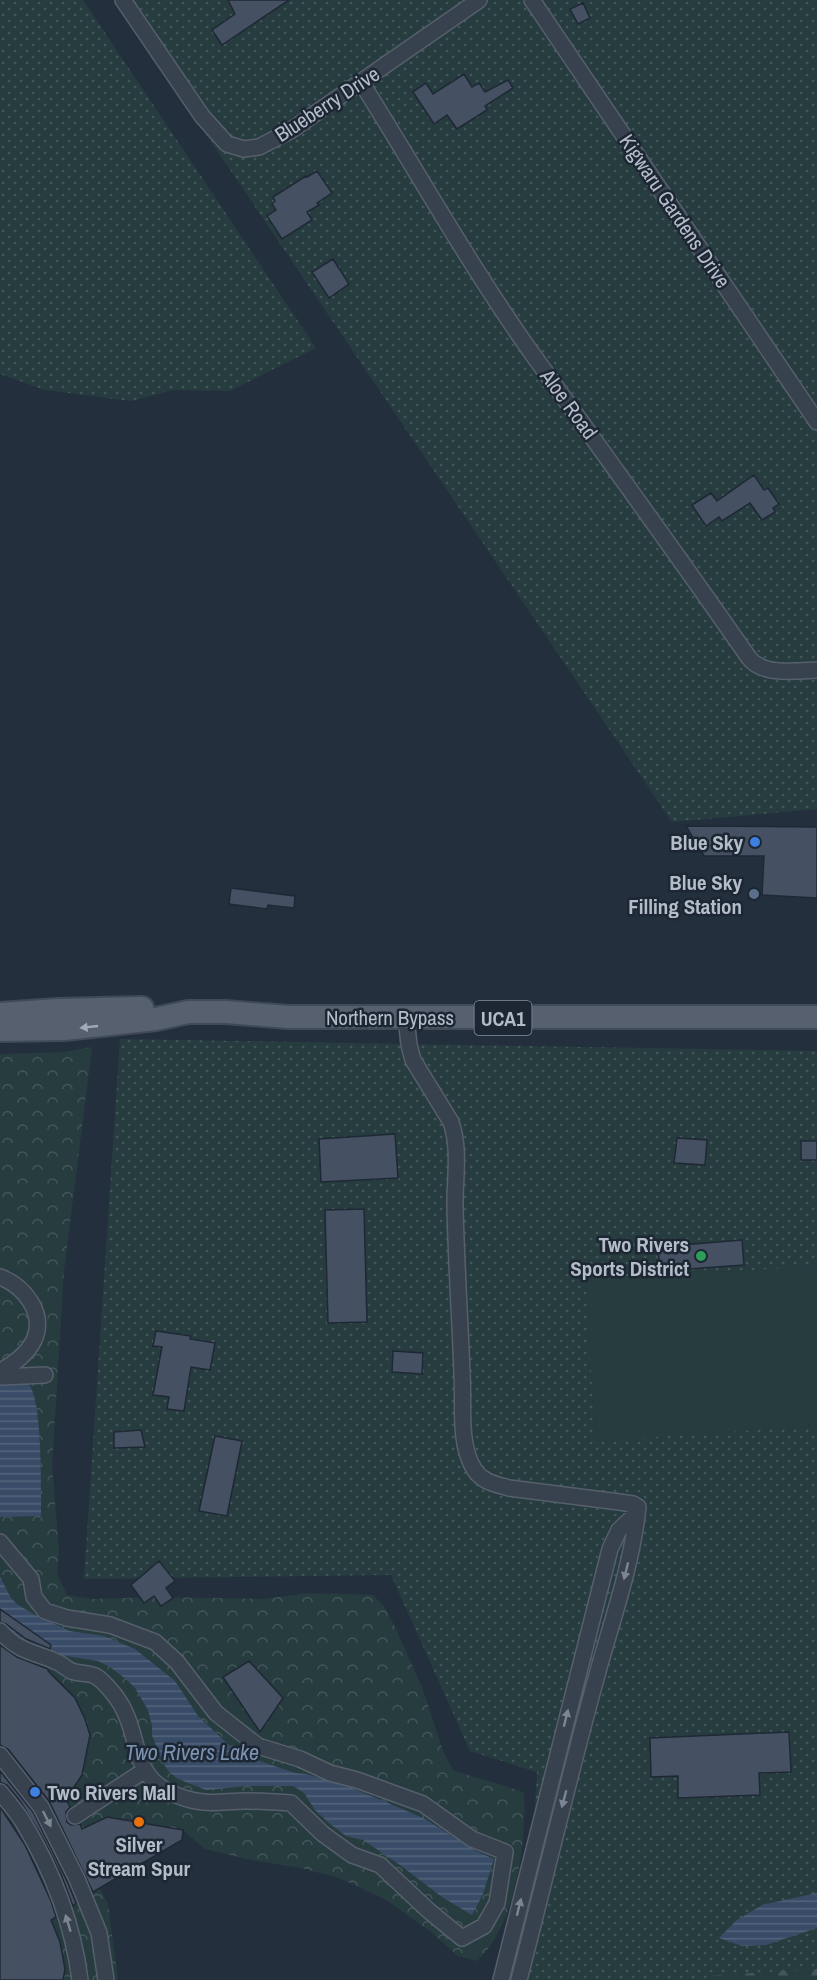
<svg xmlns="http://www.w3.org/2000/svg" width="817" height="1980" viewBox="0 0 817 1980" font-family="'Archivo Narrow',sans-serif">
	<style>
		.grass { fill: url(#grass-dots) }
		.forest { fill: url(#forest-firs) }
		.park { fill: url(#park-crowns) }
		.pitch { fill: #263c3f }
		.water { fill: url(#water-rules) }
		.building { fill: #455162; stroke: #1f2835; stroke-width: 1.5 }
		.lines { fill: none; stroke-linecap: round; stroke-linejoin: round }
		.street-casing { stroke: #565f6c; stroke-width: 18 }
		.primary-casing { stroke: #414a57; stroke-width: 26 }
		.street { stroke: #38414e; stroke-width: 15 }
		.primary { stroke: #56606e; stroke-width: 22 }
		.oneway { fill: #a1aab7 }
		.oneway2 { fill: #7c8592 }
		.shop-dot { fill: #3f7fe0; stroke: #1d2633; stroke-width: 2 }
		.service-dot { fill: #5c6f8a; stroke: #1d2633; stroke-width: 2 }
		.leisure-dot { fill: #2e9e5b; stroke: #1d2633; stroke-width: 2 }
		.food-dot { fill: #e8710a; stroke: #1d2633; stroke-width: 2 }
		.labels { text-anchor: middle; dominant-baseline: central; stroke-width: 5; stroke-linejoin: round; paint-order: stroke }
		.shield { fill: #1d2633; stroke: #878f9c; stroke-width: 1.5 }
		.shield-label { font-size: 20px; font-weight: bold; fill: #b4bcc9 }
		.street-label { font-size: 21px; fill: #b4bcc9; stroke: #1d2633 }
		.poi-label { font-size: 21px; font-weight: bold; fill: #b4bcc9; stroke: #1d2633; text-anchor: end }
		.water-label { font-size: 22px; font-style: italic; fill: #7c92b1; stroke: #1d2633 }
	</style>
	<defs>
		<pattern id="grass-dots" width="8" height="8" patternUnits="userSpaceOnUse" patternTransform="scale(1.5)"><rect width="8" height="8" fill="#263c3f"/><path d="M2 2h.1M6 6h.1" fill="none" stroke="#435659" stroke-width="1.8" stroke-linecap="round"/></pattern>
		<pattern id="forest-firs" width="22" height="20" patternUnits="userSpaceOnUse" patternTransform="scale(1.5)"><rect width="22" height="20" fill="#263c3f"/><path d="M5 1l3.5 6h-7zM16 11l3.5 6h-7z" fill="#435659"/></pattern>
		<pattern id="park-crowns" width="20" height="18" patternUnits="userSpaceOnUse" patternTransform="scale(1.5)"><rect width="20" height="18" fill="#263c3f"/><path d="M2 6a3 3 0 1 1 6 0M12 15a3 3 0 1 1 6 0" fill="none" stroke="#435659"/></pattern>
		<pattern id="water-rules" width="6" height="5" patternUnits="userSpaceOnUse" patternTransform="scale(1.5)"><rect width="6" height="5" fill="#394c67"/><path d="M0 2.5h6" fill="none" stroke="#53647b"/></pattern>
	</defs>
	<rect width="100%" height="100%" fill="#242f3e"/>
	<path class="grass" d="M0 0H83L316 348 230 391 173 390 131 401 45 390 0 374Z
		M115 0H817V809L672 822Z
		M120 1039 817 1051V1980H525L537 1772 470 1751 391 1575 84 1579Z"/>
	<path class="forest" d="M817 1969V1980H709L707 1976Z"/>
	<path class="park" d="M92 1047 64 1271 52 1465 59 1550 57 1573 67 1595 93 1599 155 1597 263 1599 309 1593 373 1595 384 1606 396 1629 422 1687 443 1751 453 1770C477 1779 501 1783 524 1793 527 1842 515 1927 477 1961L458 1956 430 1931 386 1900 339 1878 301 1868 251 1860 205 1849 183 1830 107 1817 82 1829 66 1799 82 1775 90 1735 85 1719 75 1698 62 1683 48 1671 2 1646 0 1643V1054L64 1052Z
		M100 1888 108 1904 118 1980H63C66 1959 59 1940 51 1920Z"/>
	<path class="pitch" d="M817 1266V1426L595 1441 586 1281Z"/>
	<path class="water" d="M19 1381C20 1381 27 1384 28 1384 43 1396 41 1494 41 1516L0 1517V1384Z
		M0 1577 11 1598 17 1604 35 1615 70 1631 104 1636 135 1649 175 1681 198 1716 231 1747 251 1758 295 1773 306 1774 347 1786 400 1808 425 1819 476 1851 494 1859 483 1894 472 1915 442 1897 400 1865 363 1840 346 1836 329 1823 315 1810 304 1793 293 1786H248L206 1790 178 1779 169 1772 163 1763 152 1735V1725L148 1710 135 1688 127 1680 110 1667 98 1661 53 1654 23 1644 7 1630 0 1619Z
		M817 1893V1928L766 1945 742 1946 719 1938 737 1920 762 1905Z"/>
	<path class="building" d="M228 0H289L222 45 212 30 235 14Z
		M583 3 590 18 578 24 570 9Z
		M464 74 472 87 479 83 485 92 508 80 513 88 485 106 487 110 457 129 447 115 434 124 413 92 426 83 433 94Z
		M317 171 332 193 317 203 319 205 307 212 312 220 282 239 267 216 276 210 272 204 275 201 273 197 306 176 307 177Z
		M333 259 349 284 329 298 312 272Z
		M754 475 764 490 768 488 779 504 773 508 775 512 762 520 750 503 722 521 719 517 706 526 692 505 711 493 717 501Z
		M686 826 817 827V898L762 895 764 856H704Z
		M231 888 295 896 294 908 268 905 267 909 229 904Z
		M395 1134 398 1178 321 1182 319 1139Z
		M677 1138 707 1140 705 1165 674 1163Z
		M801 1141H817V1160H801Z
		M364 1209 367 1322 328 1323 325 1210Z
		M742 1240 744 1265 660 1271 658 1247Z
		M156 1331 191 1336 190 1339 215 1343 210 1370 191 1367 184 1411 167 1409 169 1397 153 1395 162 1347 153 1346Z
		M393 1351 423 1353 422 1374 392 1372Z
		M141 1430 145 1447 114 1448V1432Z
		M215 1436 242 1441 227 1516 199 1511Z
		M159 1561 175 1581 166 1588 173 1598 161 1606 154 1596 144 1603 131 1585Z
		M0 1609 51 1645 50 1649 26 1639 6 1624 0 1622Z
		M0 1645 17 1657 48 1669V1671L75 1698 85 1719 90 1735 82 1775 66 1799 70 1807 66 1812 67 1822 71 1825 80 1824 82 1829 107 1817 183 1830 182 1840 93 1892 49 1801 8 1749 0 1745Z
		M249 1661 283 1698 260 1732 223 1677Z
		M789 1732 791 1772 759 1773 760 1795 678 1798V1776L651 1777 650 1738Z
		M0 1771 33 1812 68 1883 76 1903 73 1906 61 1874 42 1836 20 1801 7 1785 0 1782Z
		M0 1807 25 1845 51 1901 56 1917 51 1920 60 1942 65 1969 63 1980H0Z"/>
	<g class="lines">
		<defs>
			<path id="street" d="M123 0 202 116 227 144 244 149 259 147 290 131 479 0
				M532 0 817 422
				M361 82C419 174 472 270 536 359 607 458 679 557 749 658 763 676 796 671 817 670
				M406 1017 409 1045 413 1060 451 1122C460 1149 455 1176 455 1204 456 1261 460 1317 462 1374 464 1404 458 1443 474 1469 482 1482 495 1484 509 1488L619 1502 633 1504 638 1507C632 1565 612 1620 597 1675 569 1776 545 1879 519 1980
				M0 1277C24 1286 46 1313 34 1340 28 1353 13 1365 0 1371
				M0 1377 45 1375
				M0 1542 31 1579 34 1597 45 1611 67 1618 110 1625 155 1642 177 1662 216 1713 258 1746 300 1759 330 1773 357 1780 423 1804 472 1839 505 1852 497 1903 484 1926 462 1938 429 1911 380 1865 352 1855 323 1834 291 1803C276 1802 261 1801 246 1801 226 1801 212 1805 191 1800 121 1782 148 1736 113 1693 108 1687 103 1681 97 1677 91 1673 82 1674 75 1672 68 1671 65 1666 59 1663 34 1651 21 1654 0 1631
				M0 1755 41 1807 77 1879 99 1933 106 1980
				M0 1792C8 1802 17 1812 23 1822 52 1870 73 1924 80 1980
				M75 1816 145 1770
				M501 1980 610 1549 619 1530 637 1513"/>
			<path id="primary" d="M0 1014 57 1010 142 1008
				M0 1030 64 1029 156 1019 188 1012H226L288 1017H817"/>
		</defs>
		<use href="#street" class="street-casing"/>
		<use href="#primary" class="primary-casing"/>
		<use href="#street" class="street"/>
		<use href="#primary" class="primary"/>
	</g>
	<defs><path id="oneway-solid" d="M-6-.8H1V-3.2L6.5 0L1 3.2V.8H-6Z" transform="scale(1.5)"/></defs>
	<use class="oneway" href="#oneway-solid" transform="translate(89 1027) rotate(174)"/>
	<g class="oneway2">
		<use href="#oneway-solid" transform="translate(626 1571) rotate(104)"/>
		<use href="#oneway-solid" transform="translate(566 1718) rotate(-76)"/>
		<use href="#oneway-solid" transform="translate(564 1799) rotate(105)"/>
		<use href="#oneway-solid" transform="translate(47 1819) rotate(63)"/>
		<use href="#oneway-solid" transform="translate(519 1907) rotate(-76)"/>
		<use href="#oneway-solid" transform="translate(68 1923) rotate(-107)"/>
	</g>
	<g class="shop-dot">
		<circle cx="755" cy="842" r="6"/>
		<circle cx="35" cy="1792" r="6"/>
	</g>
	<circle class="service-dot" cx="754" cy="894" r="6"/>
	<circle class="leisure-dot" cx="701" cy="1256" r="6"/>
	<circle class="food-dot" cx="139" cy="1822" r="6"/>
	<g class="labels">
		<rect class="shield" x="474.5" y="1001" width="57" height="34" rx="4.5"/>
		<g class="shield-label">
			<text x="503" y="1018">UCA1</text>
		</g>
		<g class="street-label">
			<text transform="translate(327 104) rotate(-33)">Blueberry Drive</text>
			<text transform="translate(675 211) rotate(56)">Kigwaru Gardens Drive</text>
			<text transform="translate(569 404) rotate(54)">Aloe Road</text>
			<text x="390" y="1017">Northern Bypass</text>
		</g>
		<g class="poi-label">
			<text x="743" y="842">Blue Sky</text>
			<text x="742" y="882">Blue Sky<tspan x="742" dy="24">Filling Station</tspan></text>
			<text x="689" y="1244">Two Rivers<tspan x="689" dy="24">Sports District</tspan></text>
			<text x="47" y="1792" text-anchor="start">Two Rivers Mall</text>
			<text x="139" y="1844" text-anchor="middle">Silver<tspan x="139" dy="24">Stream Spur</tspan></text>
		</g>
		<g class="water-label">
			<text x="192" y="1752">Two Rivers Lake</text>
		</g>
	</g>
</svg>
